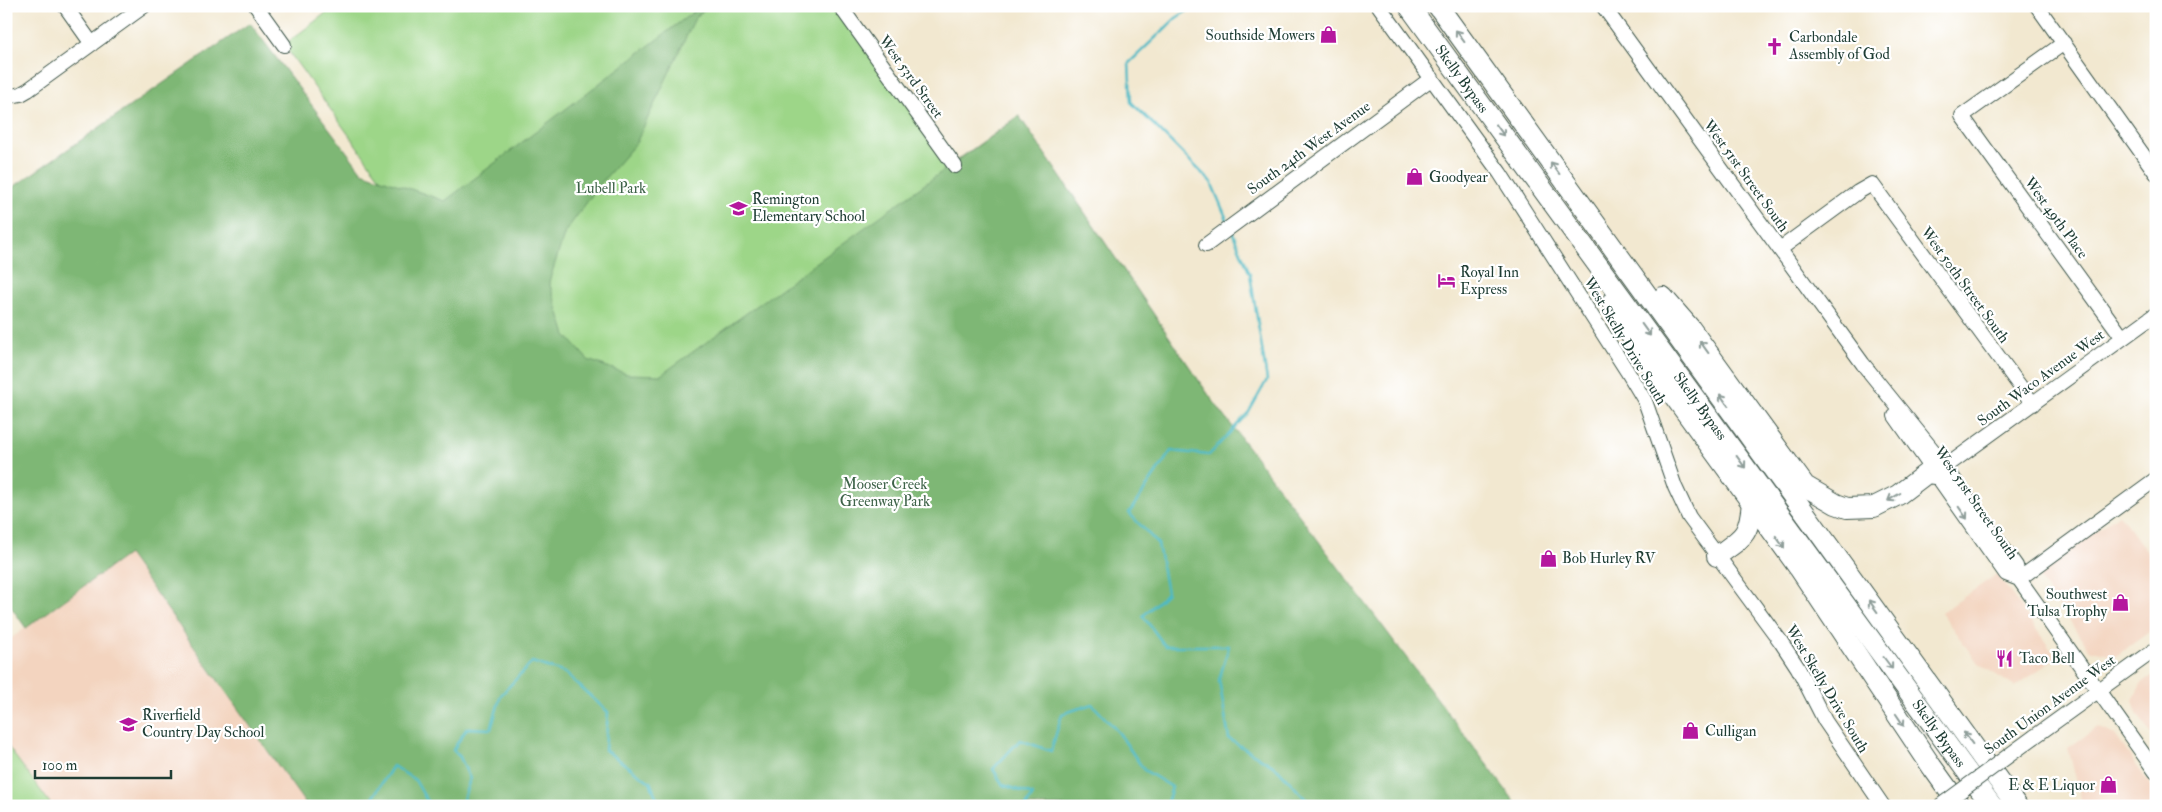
<svg xmlns="http://www.w3.org/2000/svg" width="2162" height="812" viewBox="0 0 2162 812" font-family="'IM FELL Double Pica',serif">
	<style>
		.built { fill: #f3d4bf }
		.green { fill: #9dd688; stroke: #5e8a5e }
		.forest { fill: #7eb774; stroke: #4e7a54 }
		.lines { fill: none; stroke-linecap: round; stroke-linejoin: round }
		.stream { stroke: #4cbac6; stroke-width: 2.5 }
		.minor-casing { stroke: #3f574b; stroke-width: 16 }
		.highway-casing { stroke: #3f574b; stroke-width: 22 }
		.minor { stroke: #fff; stroke-width: 14 }
		.highway { stroke: #fff; stroke-width: 20 }
		.minor-bridge-casing { stroke: #3f574b; stroke-width: 16; stroke-linecap: butt }
		.minor-bridge { stroke: #fff; stroke-width: 14 }
		.oneway { stroke: #8f9e9a }
		.labels { text-anchor: middle; dominant-baseline: central; stroke-width: 4.5; stroke-linejoin: round; paint-order: stroke }
		.poi-label { font-size: 15px; fill: #1f3d34; stroke: #fff; text-anchor: start }
		.street-label { font-size: 15px; fill: #1f3d34; stroke: #fff }
		.park-label { font-size: 15px; fill: #3e6349; stroke: #fff }
	</style>
	<rect width="100%" height="100%" fill="#fff"/>
	<filter id="ink" filterUnits="userSpaceOnUse"><feTurbulence type="fractalNoise" baseFrequency=".02" numOctaves="2"/><feDisplacementMap in="SourceGraphic" scale="10" xChannelSelector="R" yChannelSelector="G"/><feConvolveMatrix kernelMatrix="1 2 1 2 8 2 1 2 1" color-interpolation-filters="sRGB"/></filter>
	<filter id="wash" filterUnits="userSpaceOnUse"><feTurbulence type="fractalNoise" baseFrequency=".0096" numOctaves="4" result="noise"/><feDisplacementMap in="SourceGraphic" scale="20" xChannelSelector="R" yChannelSelector="G"/><feGaussianBlur stdDeviation="1.12" result="paint"/><feColorMatrix in="noise" values="0 0 0 0 0 0 0 0 0 0 0 0 0 0 0 0 0 1.4 0 .05"/><feComposite in="paint" operator="in"/></filter>
	<g filter="url(#wash)">
		<rect width="100%" height="100%" fill="#f2e8d0"/>
		<path class="built" d="M2119 514 2156 564V627L2116 656 2089 649 2036 574Z
			M128 554 307 806H6V642Z
			M1997 574 2056 657 2015 687 1978 663 1941 613Z
			M2156 673V740L2137 714 2133 700 2141 684Z
			M2098 727 2115 735 2156 793V806H2083L2068 748Z"/>
		<path class="green" d="M335 6H843L953 163 1019 116 1208 394 1240 438 570 442 284 45Z
			M6 744 50 803 46 806H6Z"/>
		<path class="forest" d="M701 6H709L695 18 636 143 601 183 565 232 549 282 566 335 588 360 627 374 661 375 1019 116 1208 394 1518 806H307L128 554 26 628 6 600V192L250 23 362 172 445 201Z"/>
		<g class="lines">
			<path class="stream" d="M1195 6 1176 18 1129 63 1131 102 1211 182 1228 222
				M1232 231 1250 274 1267 380 1249 412 1209 455 1171 451 1129 513 1158 544 1167 593 1143 616 1165 646H1229L1219 680 1229 739 1278 769 1312 806
				M374 806 373 797 393 766 415 780 430 806
				M461 806 470 779 460 757 453 750 467 728 491 729 501 695 532 662 565 673 608 712 605 750 650 782 660 806
				M1026 806 1033 795 1003 785 993 769 1020 740 1051 751 1062 714 1092 704 1119 733 1144 770 1172 787 1166 806"/>
		</g>
	</g>
	<g filter="url(#ink)">
		<g class="lines">
			<defs>
				<path id="minor" d="M65 6 92 44
					M256 6 284 45
					M840 6 955 166
					M1379 6 1500 173 1627 371 1645 401 1675 487 1689 517 1781 642 1798 668 1825 721 1883 806
					M1603 6 1863 364 1935 453 2016 566 2019 579 2156 772
					M2037 6 2156 173
					M2064 43 1962 116 2123 338
					M6 97 21 94 28 90 144 6
					M1206 245 1432 78
					M1780 249 1858 192 1872 184 2033 404
					M1895 416 2006 574 2019 579
					M1945 467 2156 314
					M2019 579 2156 479
					M2034 737 2156 649"/>
				<g id="highway">
					<path id="s1" d="M1409 6 1992 806"/>
					<path d="M1438 6 2017 806"/>
					<path d="M1663 297 1690 328 1805 486 1836 504 1847 508 1874 507 1898 495 1927 473 1935 474 1945 467"/>
					<path d="M1612 302 1634 341 1799 568 1932 767 1960 806"/>
					<path d="M1717 556C1743 537 1749 537 1752 502"/>
				</g>
			</defs>
			<use href="#minor" class="minor-casing"/>
			<use href="#highway" class="highway-casing"/>
			<use href="#minor" class="minor"/>
			<use href="#highway" class="highway"/>
			<defs>
				<path id="minor-bridge" d="M1940 806 2034 737"/>
			</defs>
			<use href="#minor-bridge" class="minor-bridge-casing"/>
			<use href="#minor-bridge" class="minor-bridge"/>
		</g>
		<defs><path id="oneway-shaft" d="M-6 0H5M1.5-3L5.5 0L1.5 3" fill="none" stroke-width="1.6" stroke-linecap="round" stroke-linejoin="round" transform="scale(1.25)"/></defs>
		<g class="oneway">
			<use href="#oneway-shaft" transform="translate(1460 36) rotate(-126)"/>
			<use href="#oneway-shaft" transform="translate(1500 130) rotate(54)"/>
			<use href="#oneway-shaft" transform="translate(1555 168) rotate(-126)"/>
			<use href="#oneway-shaft" transform="translate(1646 330) rotate(54)"/>
			<use href="#oneway-shaft" transform="translate(1704 347) rotate(-126)"/>
			<use href="#oneway-shaft" transform="translate(1724 400) rotate(-126)"/>
			<use href="#oneway-shaft" transform="translate(1741 462) rotate(54)"/>
			<use href="#oneway-shaft" transform="translate(1894 497) rotate(148)"/>
			<use href="#oneway-shaft" transform="translate(1963 513) rotate(55)"/>
			<use href="#oneway-shaft" transform="translate(1780 542) rotate(55)"/>
			<use href="#oneway-shaft" transform="translate(1873 606) rotate(-126)"/>
			<use href="#oneway-shaft" transform="translate(1888 663) rotate(53)"/>
			<use href="#oneway-shaft" transform="translate(1900 720) rotate(56)"/>
			<use href="#oneway-shaft" transform="translate(1968 738) rotate(-126)"/>
		</g>
	</g>
	<defs>
		<symbol id="shop-bare" viewBox="-9 -9 18 18"><path d="M-5-2.5h2.3a2.7 3.5 0 0 1 5.4 0H5L5.5 6h-11ZM-1.5-2.5h3a1.5 2.3 0 0 0-3 0Z" fill="#b5179e" stroke="#fff" stroke-width="2.5" paint-order="stroke"/></symbol>
		<symbol id="church-bare" viewBox="-9 -9 18 18"><path d="M-1.2-6h2.4v3.5h3.3v2.4h-3.3V6h-2.4V-.1h-3.3v-2.4h3.3Z" fill="#b5179e" stroke="#fff" stroke-width="2.5" paint-order="stroke"/></symbol>
		<symbol id="school-bare" viewBox="-9 -9 18 18"><path d="M0-5L7-2L0 1L-7-2ZM-4 1L0 2.5L4 1V4Q0 6-4 4Z" fill="#b5179e" stroke="#fff" stroke-width="2.5" paint-order="stroke"/></symbol>
		<symbol id="hotel-bare" viewBox="-9 -9 18 18"><path d="M-6-4.5h1.5V1H6V5H4.5V3h-9V5H-6ZM-4 0a1.8 1.8 0 1 1 3.6 0ZM.5 0V-2.5h3Q6-2.5 6 0Z" fill="#b5179e" stroke="#fff" stroke-width="2.5" paint-order="stroke"/></symbol>
		<symbol id="restaurant-bare" viewBox="-9 -9 18 18"><path d="M-5-6h1v4h1v-4h1v4h1v-4h1v5L-1.5 .5V6h-2V.5L-5-1ZM5-6V6H3V1.5H1.5Q1.5-4 5-6Z" fill="#b5179e" stroke="#fff" stroke-width="2.5" paint-order="stroke"/></symbol>
	</defs>
	<g fill-rule="evenodd">
		<use href="#shop-bare" x="1316" y="22" width="25" height="25"/>
		<use href="#church-bare" x="1762" y="34" width="25" height="25"/>
		<use href="#shop-bare" x="1402" y="164" width="25" height="25"/>
		<use href="#school-bare" x="726" y="196" width="25" height="25"/>
		<use href="#hotel-bare" x="1434" y="268" width="25" height="25"/>
		<use href="#shop-bare" x="1536" y="546" width="25" height="25"/>
		<use href="#shop-bare" x="2108" y="590" width="25" height="25"/>
		<use href="#restaurant-bare" x="1992" y="646" width="25" height="25"/>
		<use href="#school-bare" x="116" y="712" width="25" height="25"/>
		<use href="#shop-bare" x="1678" y="718" width="25" height="25"/>
		<use href="#shop-bare" x="2096" y="772" width="25" height="25"/>
	</g>
	<g class="labels">
		<g class="poi-label">
			<text x="1315" y="35" text-anchor="end">Southside Mowers</text>
			<text x="1789" y="37">Carbondale<tspan x="1789" dy="17">Assembly of God</tspan></text>
			<text x="1429" y="177">Goodyear</text>
			<text x="752" y="199">Remington<tspan x="752" dy="17">Elementary School</tspan></text>
			<text x="1460" y="272">Royal Inn<tspan x="1460" dy="17">Express</tspan></text>
			<text x="1562" y="558">Bob Hurley RV</text>
			<text x="2107" y="594" text-anchor="end">Southwest<tspan x="2107" dy="17">Tulsa Trophy</tspan></text>
			<text x="2019" y="658">Taco Bell</text>
			<text x="142" y="715">Riverfield<tspan x="142" dy="17">Country Day School</tspan></text>
			<text x="1705" y="731">Culligan</text>
			<text x="2095" y="785" text-anchor="end">E &amp; E Liquor</text>
		</g>
		<g class="street-label">
			<text transform="translate(911 77) rotate(54)">West 53rd Street</text>
			<text stroke="none"><textPath href="#s1" startOffset="90">Skelly Bypass</textPath></text>
			<text transform="translate(1309 148) rotate(-36)">South 24th West Avenue</text>
			<text transform="translate(1746 176) rotate(54)">West 51st Street South</text>
			<text transform="translate(2056 218) rotate(54)">West 49th Place</text>
			<text transform="translate(1965 285) rotate(54)">West 50th Street South</text>
			<text transform="translate(1625 341) rotate(59)">West Skelly Drive South</text>
			<text transform="translate(2041 378) rotate(-36)">South Waco Avenue West</text>
			<text stroke="none"><textPath href="#s1" startOffset="495">Skelly Bypass</textPath></text>
			<text transform="translate(1976 503) rotate(55)">West 51st Street South</text>
			<text transform="translate(1827 689) rotate(59)">West Skelly Drive South</text>
			<text transform="translate(2050 705) rotate(-36)">South Union Avenue West</text>
			<text stroke="none"><textPath href="#s1" startOffset="900">Skelly Bypass</textPath></text>
		</g>
		<g class="park-label">
			<text x="611" y="188">Lubell Park</text>
			<text x="885" y="484">Mooser Creek<tspan x="885" dy="17">Greenway Park</tspan></text>
		</g>
	</g>
	<rect width="2162" height="812" fill="none" stroke="#fff" stroke-width="25"/>
	<path d="M35 770v8h136v-8" fill="none" stroke="#1f3d34" stroke-width="2.5"/>
	<text x="42" y="770" font-size="15" fill="#1f3d34" stroke="#ffffff" stroke-width="4" paint-order="stroke">100 m</text>
</svg>
